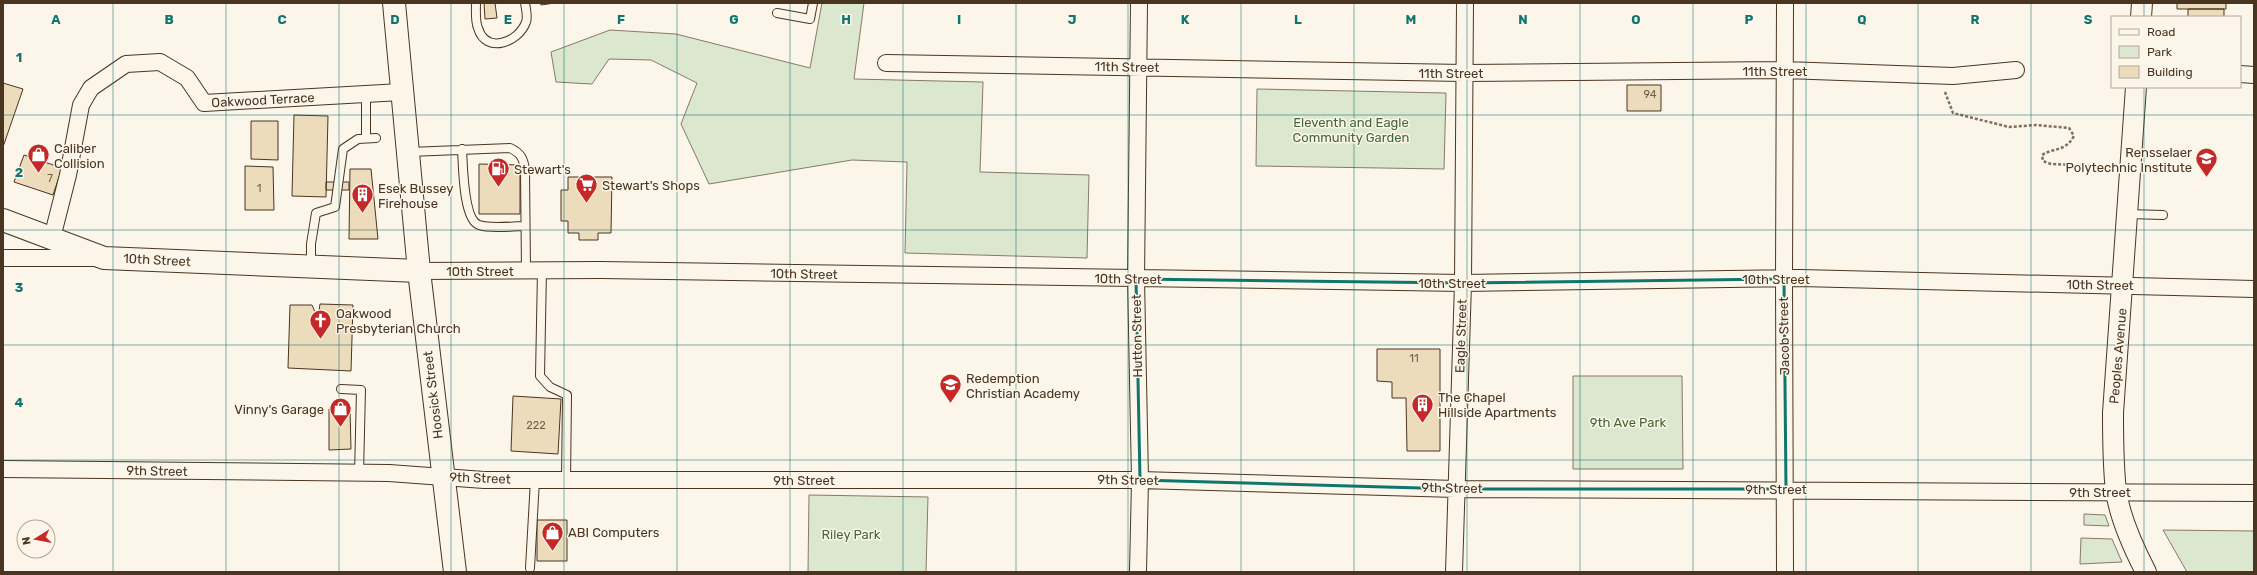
<svg xmlns="http://www.w3.org/2000/svg" width="2257" height="575" viewBox="0 0 2257 575" font-family="Rubik,sans-serif">
	<style>
		.green { fill: #dce7d0; stroke: #887966 }
		.building { fill: #ecdcbc; stroke: #4a3520 }
		.lines { fill: none; stroke-linecap: round; stroke-linejoin: round }
		.service-casing { stroke: #4a3520; stroke-width: 10 }
		.minor-casing { stroke: #4a3520; stroke-width: 18 }
		.tertiary-casing { stroke: #4a3520; stroke-width: 22 }
		.primary-casing { stroke: #4a3520; stroke-width: 24 }
		.trunk-casing { stroke: #4a3520; stroke-width: 24 }
		.path { stroke: #7f6f5c; stroke-width: 2.5; stroke-dasharray: 3 2; stroke-linecap: butt }
		.service { stroke: #fbf6e9; stroke-width: 8 }
		.minor { stroke: #fbf6e9; stroke-width: 16 }
		.tertiary { stroke: #fbf6e9; stroke-width: 20 }
		.primary { stroke: #fbf6e9; stroke-width: 22 }
		.trunk { stroke: #fbf6e9; stroke-width: 22 }
		.marked { fill: none; stroke: #0f766e; stroke-width: 3; stroke-linejoin: round }
		.grid { fill: none; stroke: #0f766e; stroke-width: 1; stroke-opacity: 0.55 }
		.labels { text-anchor: middle; dominant-baseline: central; stroke-width: 3; stroke-linejoin: round; paint-order: stroke }
		.number-label { font-size: 11px; fill: #725f47 }
		.street-label { font-size: 13px; fill: #4a3520; stroke: #fbf6e9 }
		.park-label { font-size: 13px; fill: #436837; stroke: #fbf6e9 }
		.poi-label { font-size: 13px; fill: #4a3520; stroke: #fbf6e9; text-anchor: start }
		.grid-label { font-size: 13px; text-anchor: middle; font-weight: bold; fill: #0f766e; stroke: #fbf6e9; stroke-width: 3; stroke-linejoin: round; paint-order: stroke }
	</style>
	<rect width="100%" height="100%" fill="#fbf6e9"/>
	<path class="green" d="M822 3H864L854 79 983 82 980 172 1089 175 1087 258 905 253 907 162 852 160 709 184 681 124 697 83 651 60 609 59 592 84 556 82 551 52 610 30 676 34 810 68Z
		M1257 89 1446 93 1444 169 1256 166Z
		M1573 376H1682L1683 469H1573Z
		M809 495 928 497 926 572H808Z
		M2084 514 2105 515 2109 526 2084 525Z
		M2163 530 2254 531V572H2187Z
		M2081 538 2112 539 2122 562 2080 564Z"/>
	<path class="building" d="M484 3H495L497 18 485 19Z
		M540 3H555L541 5Z
		M2177 3H2226V9H2177Z
		M2188 9H2224V17H2188Z
		M3 83 23 89 3 147Z
		M1627 85H1661V111H1627Z
		M294 115 328 116 326 197 292 196Z
		M251 121H278V160L251 159Z
		M24 155 62 168 53 195 14 182Z
		M479 164 520 165V214H479Z
		M245 166 273 167 274 210H245Z
		M350 169H371L378 239H349Z
		M568 177H612L611 233H598V240H579V233H568V221H561V190H568Z
		M326 182H349V190H326Z
		M320 304 353 305 351 371 288 368 290 305H312L315 312 319 311Z
		M1377 349H1440V451H1407L1406 398H1392V382L1377 381Z
		M513 396 561 399 558 454 511 451Z
		M329 409H350L351 449 329 450Z
		M537 520H567V561H537Z"/>
	<g class="lines">
		<defs>
			<path id="service" d="M476 3C476 11 475 21 478 28 486 55 519 42 526 22 528 17 526 9 525 3
				M777 13 810 19 813 3
				M366 94V138
				M462 149C463 164 463 220 479 225 490 229 513 226 525 226
				M409 152 510 148C521 153 524 159 525 171L526 271
				M2128 214 2163 215
				M311 266V244L316 213 335 207 343 149 358 139 376 138
				M542 270 540 376 550 387 567 395 566 480
				M341 389 361 390 359 474
				M530 568 535 480"/>
			<path id="minor" d="M886 63 1464 73 1785 70 1953 76 2016 70
				M2240 74 2254 75
				M52 238 68 175 81 105 91 88 126 64 160 62 187 78 204 103 401 92
				M3 258H93
				M419 271 601 270 1463 283 1800 278 2254 289
				M3 469 389 473 484 480H1140L1456 489 2254 493
				M1138 572 1140 480 1136 279 1139 3
				M1454 572 1463 283 1465 3
				M1785 572 1784 279 1785 3"/>
			<path id="tertiary" d="M2141 17 2142 3
				M2136 87 2113 413C2113 439 2113 465 2116 491 2120 519 2133 547 2146 572"/>
			<path id="primary" d="M3 220 104 258 419 271"/>
			<path id="trunk" d="M394 3 419 271 455 572"/>
		</defs>
		<use href="#service" class="service-casing"/>
		<use href="#minor" class="minor-casing"/>
		<use href="#tertiary" class="tertiary-casing"/>
		<use href="#primary" class="primary-casing"/>
		<use href="#trunk" class="trunk-casing"/>
		<path class="path" d="M1945 92 1953 113 2009 127 2036 125 2069 128 2074 136C2065 152 2055 147 2042 155L2043 161 2051 164 2110 167"/>
		<use href="#service" class="service"/>
		<use href="#minor" class="minor"/>
		<use href="#tertiary" class="tertiary"/>
		<use href="#primary" class="primary"/>
		<use href="#trunk" class="trunk"/>
	</g>
	<path class="marked" d="M1136 279 1463 283 1784 279 1786 489H1456L1140 480Z"/>
	<path class="grid" d="M113 3V572M226 3V572M339 3V572M451 3V572M564 3V572M677 3V572M790 3V572M903 3V572M1016 3V572M1128 3V572M1241 3V572M1354 3V572M1467 3V572M1580 3V572M1693 3V572M1806 3V572M1918 3V572M2031 3V572M2144 3V17M2144 87V572M3 115H2254M3 230H2254M3 345H2254M3 460H2254"/>
	<defs>
		<symbol id="shop-pin" viewBox="-11 -11 22 30"><path d="M0 17L-7.5 6A9.5 9.5 0 1 1 7.5 6Z" fill="#c62828" stroke="#fbf6e9"/><path d="M-5-2.5h2.3a2.7 3.5 0 0 1 5.4 0H5L5.5 6h-11ZM-1.5-2.5h3a1.5 2.3 0 0 0-3 0Z" fill="#fff"/></symbol>
		<symbol id="university-pin" viewBox="-11 -11 22 30"><path d="M0 17L-7.5 6A9.5 9.5 0 1 1 7.5 6Z" fill="#c62828" stroke="#fbf6e9"/><path d="M0-5L7-2L0 1L-7-2ZM-4 1L0 2.5L4 1V4Q0 6-4 4Z" fill="#fff"/></symbol>
		<symbol id="fuel-pin" viewBox="-11 -11 22 30"><path d="M0 17L-7.5 6A9.5 9.5 0 1 1 7.5 6Z" fill="#c62828" stroke="#fbf6e9"/><path d="M-5.5-6h7V0h2V4h1.3V-2.5L3-4.5l.8-.8L6-3V5H2.5V1h-1V6h-7ZM-4.2-4.7v3.2H.2V-4.7Z" fill="#fff"/></symbol>
		<symbol id="supermarket-pin" viewBox="-11 -11 22 30"><path d="M0 17L-7.5 6A9.5 9.5 0 1 1 7.5 6Z" fill="#c62828" stroke="#fbf6e9"/><path d="M-6-5.5h2.5l.6 2H6L4.5 2H-2.5L-4.4-4H-6ZM-1.5 3.2a1.3 1.3 0 1 0 .1 0ZM3 3.2a1.3 1.3 0 1 0 .1 0Z" fill="#fff"/></symbol>
		<symbol id="building-pin" viewBox="-11 -11 22 30"><path d="M0 17L-7.5 6A9.5 9.5 0 1 1 7.5 6Z" fill="#c62828" stroke="#fbf6e9"/><path d="M-4-6H4V6H1V3H-1V6H-4ZM-2.5-4.3h1.7v1.8h-1.7ZM.8-4.3h1.7v1.8H.8ZM-2.5-1h1.7V.8h-1.7ZM.8-1h1.7V.8H.8Z" fill="#fff"/></symbol>
		<symbol id="church-pin" viewBox="-11 -11 22 30"><path d="M0 17L-7.5 6A9.5 9.5 0 1 1 7.5 6Z" fill="#c62828" stroke="#fbf6e9"/><path d="M-1.2-6h2.4v3.5h3.3v2.4h-3.3V6h-2.4V-.1h-3.3v-2.4h3.3Z" fill="#fff"/></symbol>
		<symbol id="school-pin" viewBox="-11 -11 22 30"><path d="M0 17L-7.5 6A9.5 9.5 0 1 1 7.5 6Z" fill="#c62828" stroke="#fbf6e9"/><path d="M0-5L7-2L0 1L-7-2ZM-4 1L0 2.5L4 1V4Q0 6-4 4Z" fill="#fff"/></symbol>
	</defs>
	<g fill-rule="evenodd">
		<use href="#shop-pin" x="26" y="142" width="25" height="34"/>
		<use href="#university-pin" x="2194" y="146" width="25" height="34"/>
		<use href="#fuel-pin" x="486" y="156" width="25" height="34"/>
		<use href="#supermarket-pin" x="574" y="172" width="25" height="34"/>
		<use href="#building-pin" x="350" y="182" width="25" height="34"/>
		<use href="#church-pin" x="308" y="308" width="25" height="34"/>
		<use href="#school-pin" x="938" y="372" width="25" height="34"/>
		<use href="#building-pin" x="1410" y="392" width="25" height="34"/>
		<use href="#shop-pin" x="328" y="396" width="25" height="34"/>
		<use href="#shop-pin" x="540" y="520" width="25" height="34"/>
	</g>
	<g class="labels">
		<g class="number-label">
			<text x="1650" y="94">94</text>
			<text x="50" y="178">7</text>
			<text x="259" y="188">1</text>
			<text x="1414" y="358">11</text>
			<text x="536" y="425">222</text>
		</g>
		<g class="street-label">
			<text transform="translate(1127 67) rotate(1)">11th Street</text>
			<text x="1775" y="71">11th Street</text>
			<text x="1451" y="73">11th Street</text>
			<text transform="translate(263 100) rotate(-3)">Oakwood Terrace</text>
			<text transform="translate(157 260) rotate(3)">10th Street</text>
			<text x="480" y="271">10th Street</text>
			<text transform="translate(804 274) rotate(1)">10th Street</text>
			<text transform="translate(1128 279) rotate(1)">10th Street</text>
			<text x="1776" y="279">10th Street</text>
			<text x="1452" y="283">10th Street</text>
			<text transform="translate(2100 285) rotate(1)">10th Street</text>
			<text transform="translate(1137 336) rotate(-91)">Hutton Street</text>
			<text transform="translate(1461 336) rotate(-88)">Eagle Street</text>
			<text transform="translate(1784 336) rotate(-91)">Jacob Street</text>
			<text transform="translate(2118 356) rotate(-85)">Peoples Avenue</text>
			<text transform="translate(433 395) rotate(-97)">Hoosick Street</text>
			<text transform="translate(157 471) rotate(1)">9th Street</text>
			<text transform="translate(480 478) rotate(2)">9th Street</text>
			<text x="804" y="480">9th Street</text>
			<text transform="translate(1128 480) rotate(1)">9th Street</text>
			<text transform="translate(1452 488) rotate(1)">9th Street</text>
			<text x="1776" y="489">9th Street</text>
			<text x="2100" y="492">9th Street</text>
		</g>
		<g class="park-label">
			<text x="1351" y="122">Eleventh and Eagle<tspan x="1351" dy="15">Community Garden</tspan></text>
			<text x="1628" y="422">9th Ave Park</text>
			<text x="851" y="534">Riley Park</text>
		</g>
		<g class="poi-label">
			<text x="54" y="148">Caliber<tspan x="54" dy="15">Collision</tspan></text>
			<text x="2192" y="152" text-anchor="end">Rensselaer<tspan x="2192" dy="15">Polytechnic Institute</tspan></text>
			<text x="514" y="169">Stewart's</text>
			<text x="602" y="185">Stewart's Shops</text>
			<text x="378" y="188">Esek Bussey<tspan x="378" dy="15">Firehouse</tspan></text>
			<text x="336" y="313">Oakwood<tspan x="336" dy="15">Presbyterian Church</tspan></text>
			<text x="966" y="378">Redemption<tspan x="966" dy="15">Christian Academy</tspan></text>
			<text x="1438" y="397">The Chapel<tspan x="1438" dy="15">Hillside Apartments</tspan></text>
			<text x="324" y="409" text-anchor="end">Vinny's Garage</text>
			<text x="568" y="532">ABI Computers</text>
		</g>
	</g>
	<g class="grid-label">
		<text x="56" y="24">A</text>
		<text x="169" y="24">B</text>
		<text x="282" y="24">C</text>
		<text x="395" y="24">D</text>
		<text x="508" y="24">E</text>
		<text x="621" y="24">F</text>
		<text x="734" y="24">G</text>
		<text x="846" y="24">H</text>
		<text x="959" y="24">I</text>
		<text x="1072" y="24">J</text>
		<text x="1185" y="24">K</text>
		<text x="1298" y="24">L</text>
		<text x="1411" y="24">M</text>
		<text x="1523" y="24">N</text>
		<text x="1636" y="24">O</text>
		<text x="1749" y="24">P</text>
		<text x="1862" y="24">Q</text>
		<text x="1975" y="24">R</text>
		<text x="2088" y="24">S</text>
		<text x="19" y="62">1</text>
		<text x="19" y="177">2</text>
		<text x="19" y="292">3</text>
		<text x="19" y="407">4</text>
	</g>
	<rect width="2257" height="575" fill="none" stroke="#4a3520" stroke-width="8"/>
	<rect x="2111" y="16" width="130" height="72" fill="#fbf6e9" stroke="#b4a999"/>
	<rect x="2119" y="29" width="20" height="6" fill="#fbf6e9" stroke="#b4a999"/>
	<text x="2147" y="36" font-size="12" fill="#4a3520">Road</text>
	<rect x="2119" y="46" width="20" height="12" fill="#dce7d0" stroke="#b4a999"/>
	<text x="2147" y="56" font-size="12" fill="#4a3520">Park</text>
	<rect x="2119" y="66" width="20" height="12" fill="#ecdcbc" stroke="#b4a999"/>
	<text x="2147" y="76" font-size="12" fill="#4a3520">Building</text>
	<g transform="translate(36 539) rotate(259)"><circle r="19" fill="#fbf6e9" stroke="#b4a999"/>
	<path d="M0-3L7 15L0 10L-7 15Z" fill="#c62828"/>
	<text y="-6" font-size="11" font-weight="bold" text-anchor="middle" fill="#4a3520">N</text>
	</g>
</svg>
